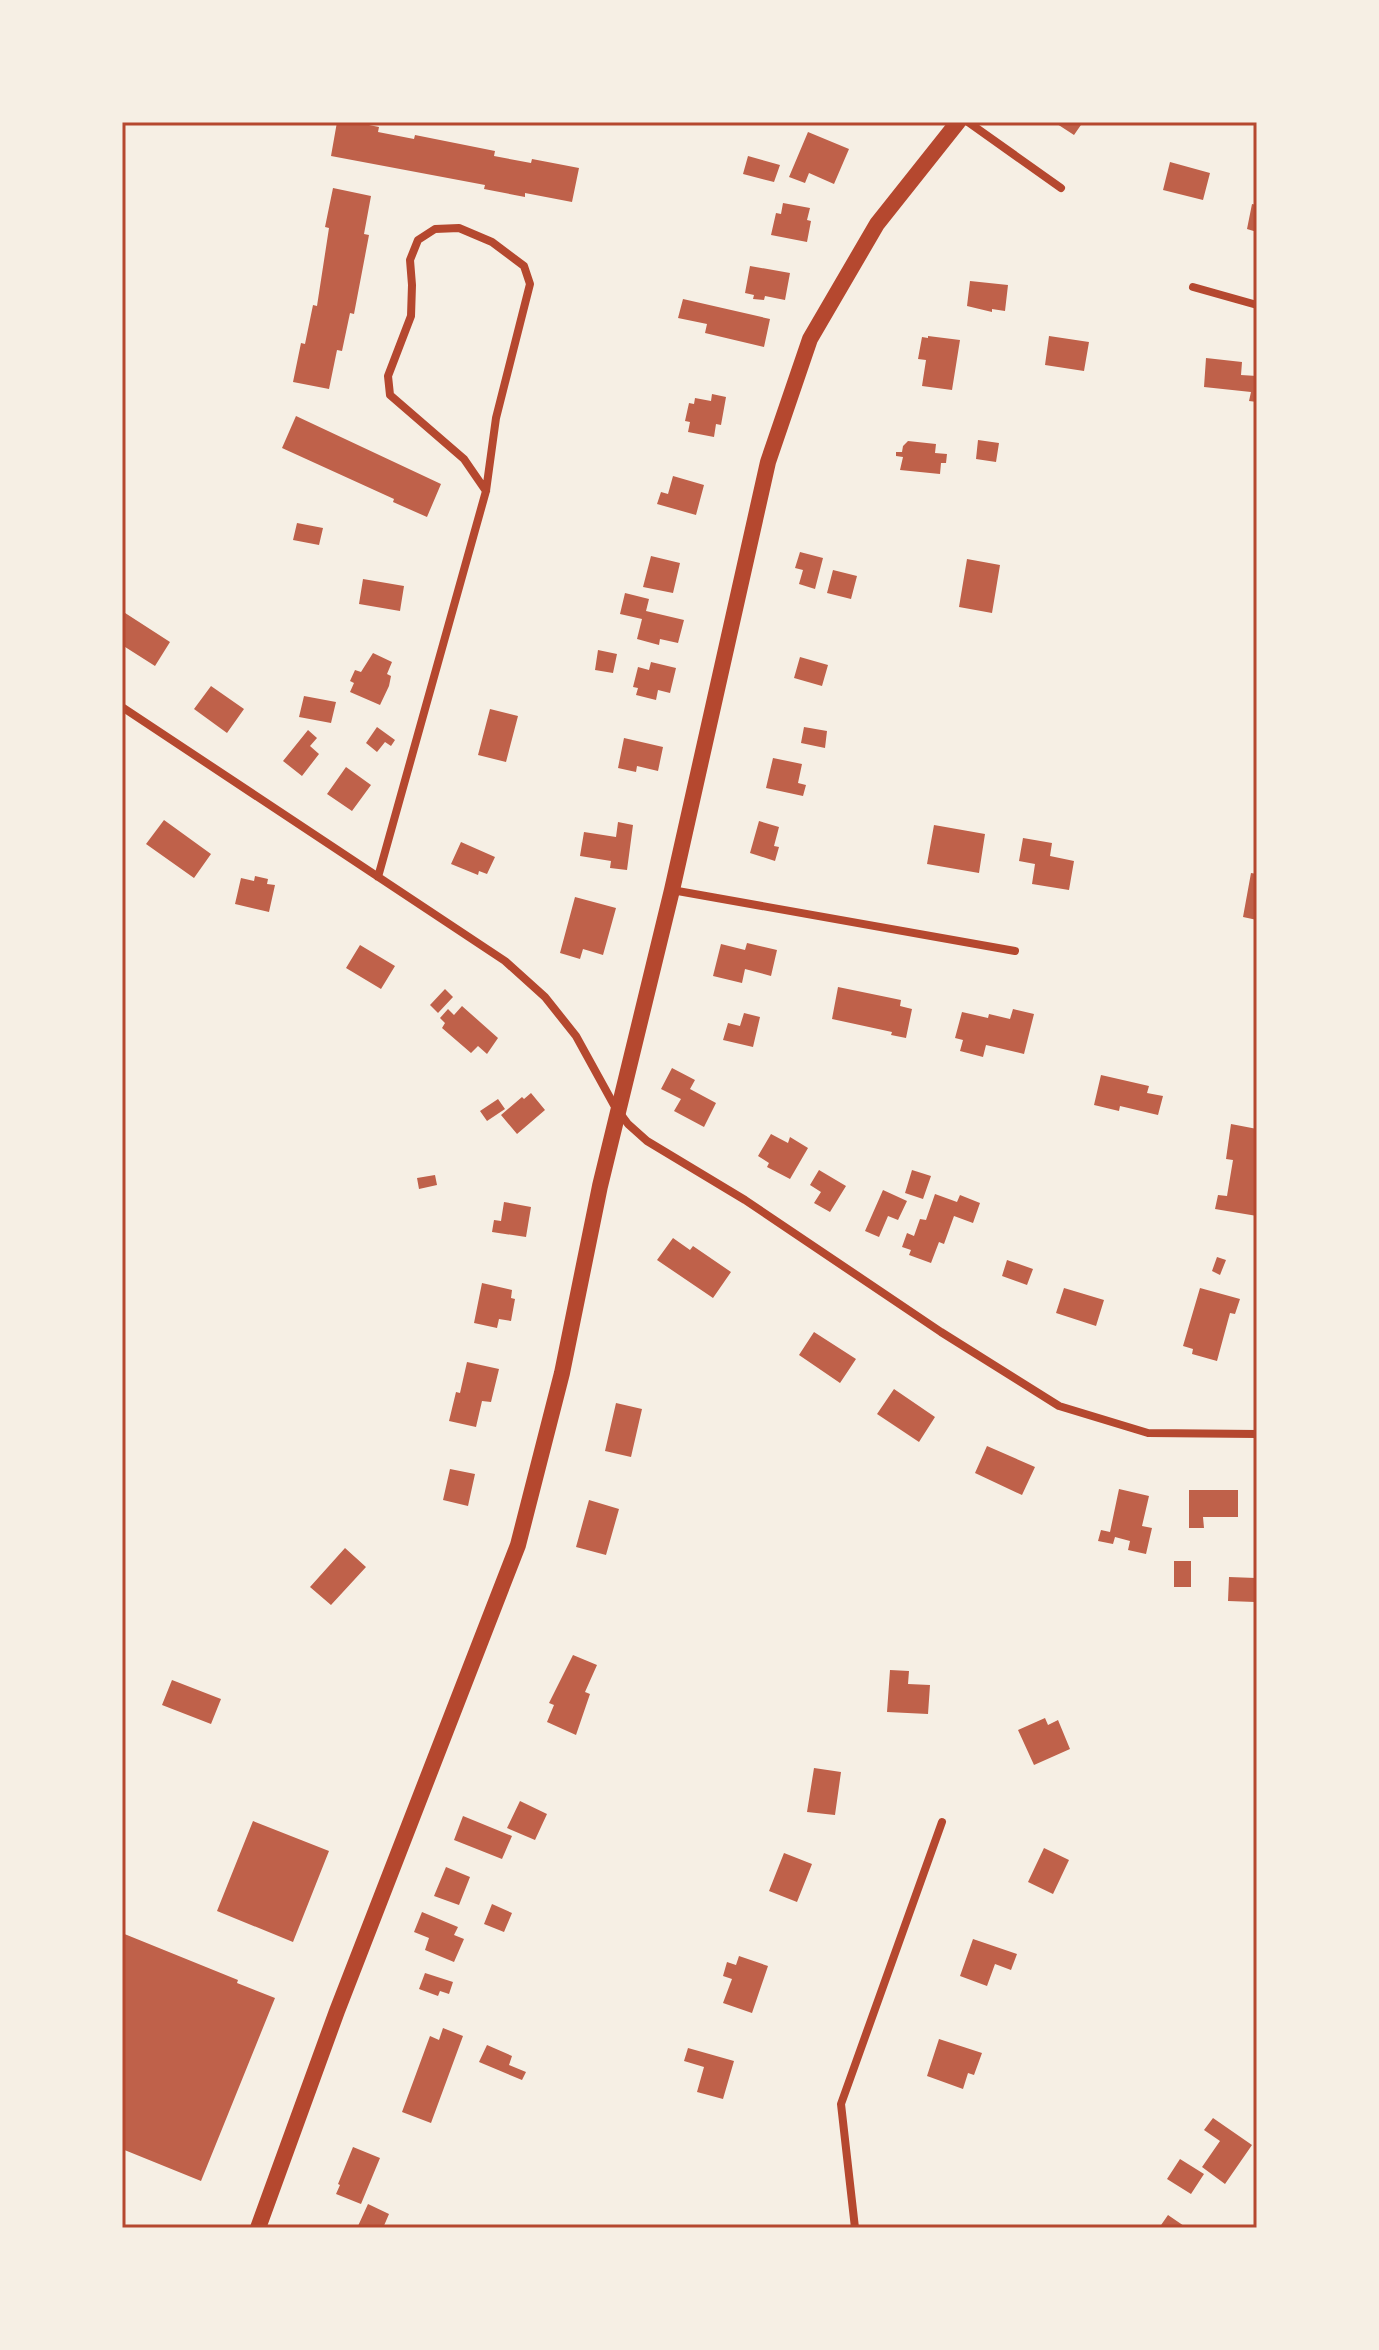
<svg xmlns="http://www.w3.org/2000/svg" width="1379" height="2350" viewBox="0 0 1379 2350" font-family="Poppins,sans-serif">
	<style>
		.building { fill: #bf614a }
		.lines { fill: none; stroke-linecap: round; stroke-linejoin: round }
		.minor { stroke: #b5482f; stroke-width: 8 }
		.secondary { stroke: #b5482f; stroke-width: 16 }
		.neatline { fill: none; stroke: #b5482f; stroke-width: 3 }
	</style>
	<rect width="100%" height="100%" fill="#f6efe4"/>
	<path class="building" d="M337 122H354L379 127 378 132 414 139 415 135 495 151 494 156 531 163 532 159 579 168 572 202 525 193V197L484 189 485 185 331 156Z
		M1054 122H1083L1074 135Z
		M808 132 849 149 834 184 809 173 805 183 789 177Z
		M748 156 780 165 774 182 743 174Z
		M1170 162 1210 173 1203 200 1163 190Z
		M333 188 371 196 364 234 369 235 354 314 350 313 342 351 337 350 329 389 293 382 301 343 305 344 313 305 317 306 329 228 325 227Z
		M783 203 810 208 807 220 811 221 807 242 771 235 776 213 781 214Z
		M1252 204 1257 205V232L1247 229Z
		M750 266 790 273 785 300 765 296 764 300 753 299 754 295 745 293Z
		M970 281 1008 285 1005 311 992 309V312L967 306Z
		M683 299 770 319 764 347 705 333 707 324 678 318Z
		M928 336 960 340 952 390 922 386 926 360 918 359 922 337 928 338Z
		M1049 336 1089 342 1084 371 1045 365Z
		M1206 358 1242 362 1241 375 1257 376V402L1249 401 1251 392 1204 387Z
		M712 394 726 397 721 425 716 424 714 437 688 432 690 422 685 421 689 403 694 404 695 398 711 401Z
		M296 416 441 484 427 517 393 502 394 499 282 448Z
		M978 440 999 443 996 462 976 459Z
		M908 441 936 444 935 453 947 454 946 463H941L940 474 900 470 903 457 896 456V452H902L903 446Z
		M673 476 704 485 696 515 657 504 661 492 668 494Z
		M297 523 323 528 319 545 293 540Z
		M800 552 823 558 815 589 799 584 803 570 795 568Z
		M651 556 680 563 673 593 643 587Z
		M967 559 1000 565 992 613 959 607Z
		M833 570 857 576 851 599 827 593Z
		M363 579 404 586 400 611 359 604Z
		M625 593 649 599 646 611 684 620 678 643 660 639 659 645 637 639 642 619 620 614Z
		M122 611 170 642 155 666 122 645Z
		M598 650 617 654 613 673 595 670Z
		M373 653 392 662 387 674 391 676 389 686 380 705 350 692 354 683 350 681 355 670 361 672Z
		M800 657 828 665 822 686 794 678Z
		M651 662 676 668 670 693 658 690 656 700 636 695 638 688 633 687 638 667 649 670Z
		M211 686 244 709 227 733 194 709Z
		M304 696 336 702 331 723 299 717Z
		M490 709 518 716 506 762 478 755Z
		M377 727 395 740 391 746 385 742 377 752 366 743Z
		M804 727 827 731 825 748 801 743Z
		M308 730 317 738 310 746 319 754 302 776 283 761Z
		M624 738 663 747 658 771 637 766 636 772 618 768Z
		M773 758 802 764 798 783 806 785 803 796 766 788Z
		M346 767 371 785 352 811 327 794Z
		M164 820 211 854 194 878 146 844Z
		M759 821 779 827 774 846 779 847 775 861 750 853Z
		M618 822 633 825 627 870 610 868 611 861 580 856 584 832 616 837Z
		M934 825 985 834 979 873 927 864Z
		M1023 838 1052 843 1050 856 1074 861 1069 890 1032 884 1035 864 1019 861Z
		M461 842 495 857 487 874 479 871 478 875 451 864Z
		M1251 873 1257 874V920L1243 917Z
		M255 876 268 879 267 884 275 885 269 912 235 904 241 878 254 881Z
		M575 897 616 908 603 955 583 949 580 959 560 953Z
		M747 943 777 950 771 976 745 969 742 983 713 976 721 944 745 950Z
		M360 945 395 966 381 989 346 968Z
		M838 987 901 1000 900 1006 912 1009 906 1038 891 1035 892 1032 832 1019Z
		M445 989 453 997 438 1013 430 1005Z
		M462 1006 498 1038 487 1054 478 1046 471 1053 442 1028 445 1023 440 1018 448 1009 454 1015Z
		M1013 1009 1034 1014 1024 1054 986 1045 983 1057 960 1051 963 1040 955 1038 962 1012 988 1018 989 1014 1010 1019Z
		M744 1013 760 1017 753 1047 723 1040 728 1023 740 1026Z
		M672 1068 695 1080 690 1089 716 1103 704 1127 674 1111 681 1099 661 1089Z
		M1101 1075 1149 1086 1147 1093 1163 1096 1158 1115 1120 1106 1119 1111 1094 1105Z
		M531 1093 545 1110 517 1134 501 1115 522 1097 524 1099Z
		M498 1099 505 1109 487 1121 480 1111Z
		M1231 1124 1257 1129V1216L1215 1209 1218 1195 1227 1196 1233 1160 1226 1159Z
		M771 1134 788 1143 790 1137 808 1148 790 1179 767 1167 769 1163 758 1156Z
		M819 1170 846 1186 830 1212 814 1203 821 1192 810 1185Z
		M912 1170 931 1176 923 1199 905 1193Z
		M435 1175 437 1185 419 1189 417 1178Z
		M883 1190 907 1201 898 1220 888 1216 879 1237 865 1231Z
		M935 1194 957 1202 960 1195 980 1203 973 1223 954 1216 944 1244 939 1242 931 1263 909 1255 911 1250 902 1247 907 1233 914 1236 920 1219 926 1220Z
		M504 1202 531 1207 526 1237 492 1232 494 1220 501 1221Z
		M673 1238 690 1250 693 1246 731 1272 713 1298 657 1260Z
		M1217 1257 1226 1260 1220 1275 1212 1271Z
		M1007 1260 1033 1269 1027 1285 1002 1276Z
		M482 1283 512 1290 511 1298 515 1299 511 1321 499 1319 497 1328 474 1323Z
		M1064 1288 1104 1300 1096 1326 1056 1313Z
		M1200 1288 1240 1299 1235 1314 1230 1313 1217 1361 1192 1354 1193 1349 1183 1346Z
		M814 1332 856 1359 840 1383 799 1355Z
		M467 1362 499 1369 491 1402 482 1401 476 1427 449 1421 456 1392 460 1393Z
		M894 1389 935 1417 919 1442 877 1414Z
		M616 1403 642 1409 631 1457 605 1451Z
		M987 1446 1035 1467 1022 1495 975 1473Z
		M450 1469 475 1474 468 1506 443 1500Z
		M1119 1489 1149 1496 1142 1526 1152 1528 1146 1554 1128 1550 1130 1541 1115 1537 1113 1544 1098 1541 1101 1530 1110 1532Z
		M1189 1490H1238V1517H1203L1204 1528H1189Z
		M589 1500 619 1509 606 1555 576 1547Z
		M345 1548 366 1567 331 1605 310 1587Z
		M1174 1561H1191V1587H1174Z
		M1229 1577 1256 1578 1255 1602 1228 1601Z
		M573 1655 597 1665 585 1692 590 1694 576 1735 547 1722 554 1705 549 1703Z
		M890 1670 909 1671 908 1684 930 1685 928 1714 887 1712Z
		M172 1680 221 1699 211 1724 162 1705Z
		M1045 1718 1048 1725 1058 1720 1070 1749 1034 1765 1018 1730Z
		M814 1768 841 1772 835 1815 807 1812Z
		M520 1801 547 1814 535 1840 507 1828Z
		M463 1816 512 1836 502 1859 454 1840Z
		M253 1821 329 1851 293 1942 217 1911Z
		M1044 1848 1069 1860 1053 1894 1028 1882Z
		M784 1853 812 1864 797 1902 769 1891Z
		M446 1867 470 1877 459 1905 434 1896Z
		M492 1904 512 1913 504 1932 484 1924Z
		M422 1912 458 1927 454 1935 464 1939 454 1962 425 1950 429 1938 414 1932Z
		M122 1933 238 1980 237 1983 275 1998 201 2181 122 2149Z
		M973 1939 1017 1954 1011 1970 995 1964 987 1986 960 1976Z
		M739 1956 768 1966 752 2013 723 2003 732 1979 723 1976 727 1962 736 1965Z
		M425 1973 453 1982 449 1994 440 1991 438 1996 419 1989Z
		M443 2028 463 2036 431 2123 402 2112 430 2036 439 2040Z
		M939 2039 982 2053 974 2075 968 2073 963 2089 927 2076Z
		M487 2045 512 2056 509 2065 526 2072 522 2080 479 2062Z
		M688 2048 734 2061 723 2099 697 2092 704 2067 684 2061Z
		M1213 2118 1252 2145 1225 2184 1202 2167 1220 2141 1204 2130Z
		M353 2147 380 2158 361 2204 336 2194 340 2185 338 2184Z
		M1180 2159 1204 2174 1191 2194 1167 2179Z
		M368 2204 389 2214 383 2228 358 2226Z
		M1168 2215 1187 2228H1159Z"/>
	<g class="lines">
		<path class="minor" d="M968 122 1061 188
			M1193 287 1257 305
			M122 707 505 961 545 997 576 1036 614 1105 628 1124 647 1141 745 1200 941 1332 1059 1406 1148 1433 1257 1434
			M378 877 486 491 496 418 530 284 524 266 492 242 459 228 435 229 418 240 410 260 412 285 411 316 388 376 390 395 464 459 486 491
			M672 890 1015 951
			M855 2228 841 2104 942 1822"/>
		<path class="secondary" d="M258 2228 337 2011 518 1545 562 1373 600 1186 672 890 768 462 810 339 877 224 958 122"/>
	</g>
	<rect width="1379" height="2350" fill="none" stroke="#f6efe4" stroke-width="248"/>
	<rect x="124" y="124" width="1131" height="2102" class="neatline"/>
</svg>
